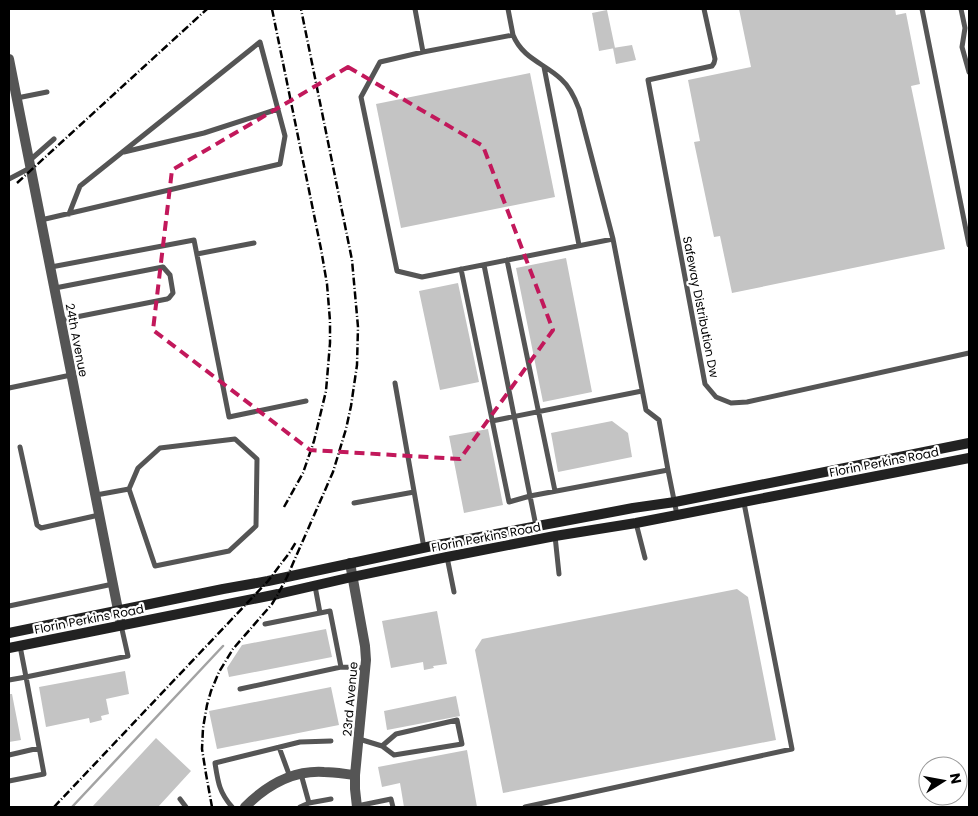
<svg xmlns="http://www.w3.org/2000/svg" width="978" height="816" viewBox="0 0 978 816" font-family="Poppins,sans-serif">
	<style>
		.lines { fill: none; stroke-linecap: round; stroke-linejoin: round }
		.stream { stroke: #a3a3a3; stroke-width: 2.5 }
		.building { fill: #c4c4c4 }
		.lane { stroke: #555; stroke-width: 5 }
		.street { stroke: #555; stroke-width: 10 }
		.secondary { stroke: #222; stroke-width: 10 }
		.rail { stroke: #000; stroke-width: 2.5; stroke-dasharray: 8 2.5 1 2.5; stroke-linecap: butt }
		.marked { fill: none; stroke: #c2185b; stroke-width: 4; stroke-dasharray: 10 6; stroke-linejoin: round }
		.labels { text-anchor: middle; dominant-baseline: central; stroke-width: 4.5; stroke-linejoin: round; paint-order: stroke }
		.street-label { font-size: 12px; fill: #000; stroke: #fff }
	</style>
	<rect width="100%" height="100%" fill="#fff"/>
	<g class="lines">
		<path class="stream" d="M72 807 223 646"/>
	</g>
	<path class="building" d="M739 9H895L896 15 906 13 920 84 911 86 945 249 732 293 720 236 714 237 694 142 700 141 688 80 751 67Z
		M607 10 615 48 599 51 592 13Z
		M632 45 636 60 616 64 613 48Z
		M530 73 555 197 401 228 376 104Z
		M566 258 592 392 543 402 516 268Z
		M458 283 479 382 440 390 419 291Z
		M612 421 628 433 632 457 558 472 551 433Z
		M488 429 503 505 464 513 449 436Z
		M737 589 748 597 776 740 503 793 475 650 482 639Z
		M437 611 447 664 433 666 434 668 424 670 423 662 391 668 382 621Z
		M326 629 332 657 229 677 227 668 242 645Z
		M125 671 129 694 106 699 109 714 101 716 102 720 90 723 89 718 46 727 39 687Z
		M331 687 339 725 217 749 209 711Z
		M9 694H12L21 740 9 742Z
		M456 696 460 716 387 730 384 711Z
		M156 738 191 771 158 807H92Z
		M467 750 477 807H404L400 783 382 787 378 767Z"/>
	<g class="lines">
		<path class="lane" d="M415 9 423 52
			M508 9 513 35
			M704 9 715 59 714 63 712 66 648 80 705 384 716 397 731 403 747 402 969 353
			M922 9 969 245
			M961 9 965 28 962 47 969 72
			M544 67 579 245
			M17 98 47 92
			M124 152 204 133 278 109
			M29 161 54 139
			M9 179 30 168
			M41 220 280 164 285 136 260 42 80 186 69 214
			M197 254 254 243
			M507 260 555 491
			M51 267 194 240 229 417 306 401
			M461 269 509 502 530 496 484 265
			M55 288 163 267 170 275 173 293 169 298 167 299 61 320
			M395 383 424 548
			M9 388 71 375
			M492 421 642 391
			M20 447 37 525 41 528 99 515
			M668 470 677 515
			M96 495 129 489 138 468 160 448 235 439 257 459 256 526 229 551 155 566 129 489
			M354 503 414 492
			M636 523 645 558
			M536 526 530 496 668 470 659 420 646 410 613 239 579 109C575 98 570 87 561 79 544 63 523 59 513 35L423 52 380 62 361 97 397 271 422 277 613 239
			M555 536 559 574
			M447 557 454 592
			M315 586 320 613
			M9 606 113 584
			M265 624 330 611 341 667
			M20 646 26 677 128 656 121 625
			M9 680 26 677 44 774 9 781
			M240 689 341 667 365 668
			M359 739 382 746 394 755 462 744 457 720 396 734 382 746
			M279 747 290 777
			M9 755 39 748
			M301 774 309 803
			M180 799 186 807
			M357 806 391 799 393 807
			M232 807C219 792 218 782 215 763L300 742 331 741
			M300 807 309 803 331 799
			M525 807 792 749 744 503"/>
		<path class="street" d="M9 59 121 625
			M350 563 365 646 366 660 355 775V789L357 807
			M245 807C266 786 293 770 324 772 335 772 345 774 355 775"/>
		<path class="secondary" d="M9 633 223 589 268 581 432 546 633 508 675 502 969 443
			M9 648 278 594 352 577 447 557 555 536 636 523 969 458"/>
		<path class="rail" d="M272 9 321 249 327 284 330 321V343L326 391 314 441 303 473 284 507
			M17 183 207 9
			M54 807 268 581 290 552 296 542
			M212 807 206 774 202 749 203 728 207 705 211 691 219 672 233 649 272 604 278 594 287 577 333 472 346 429 351 406 357 365 358 327 352 260 301 9"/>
	</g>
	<path class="marked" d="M348 67 483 146 553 330 460 459 310 450 153 330 172 170Z"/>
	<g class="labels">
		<g class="street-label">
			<text transform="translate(701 307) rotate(79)">Safeway Distribution Dw</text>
			<text transform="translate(77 340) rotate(79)">24th Avenue</text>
			<text transform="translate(884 462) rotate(-11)">Florin Perkins Road</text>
			<text transform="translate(486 537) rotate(-11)">Florin Perkins Road</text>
			<text transform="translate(89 619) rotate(-11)">Florin Perkins Road</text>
			<text transform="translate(350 699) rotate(-85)">23rd Avenue</text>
		</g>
	</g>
	<rect width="978" height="816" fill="none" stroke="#000000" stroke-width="20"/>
	<g transform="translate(943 781) rotate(79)"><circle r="24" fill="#ffffff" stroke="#999999"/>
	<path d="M0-4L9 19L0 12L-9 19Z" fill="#000000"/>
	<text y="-8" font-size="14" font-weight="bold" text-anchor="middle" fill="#000000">N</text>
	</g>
</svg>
